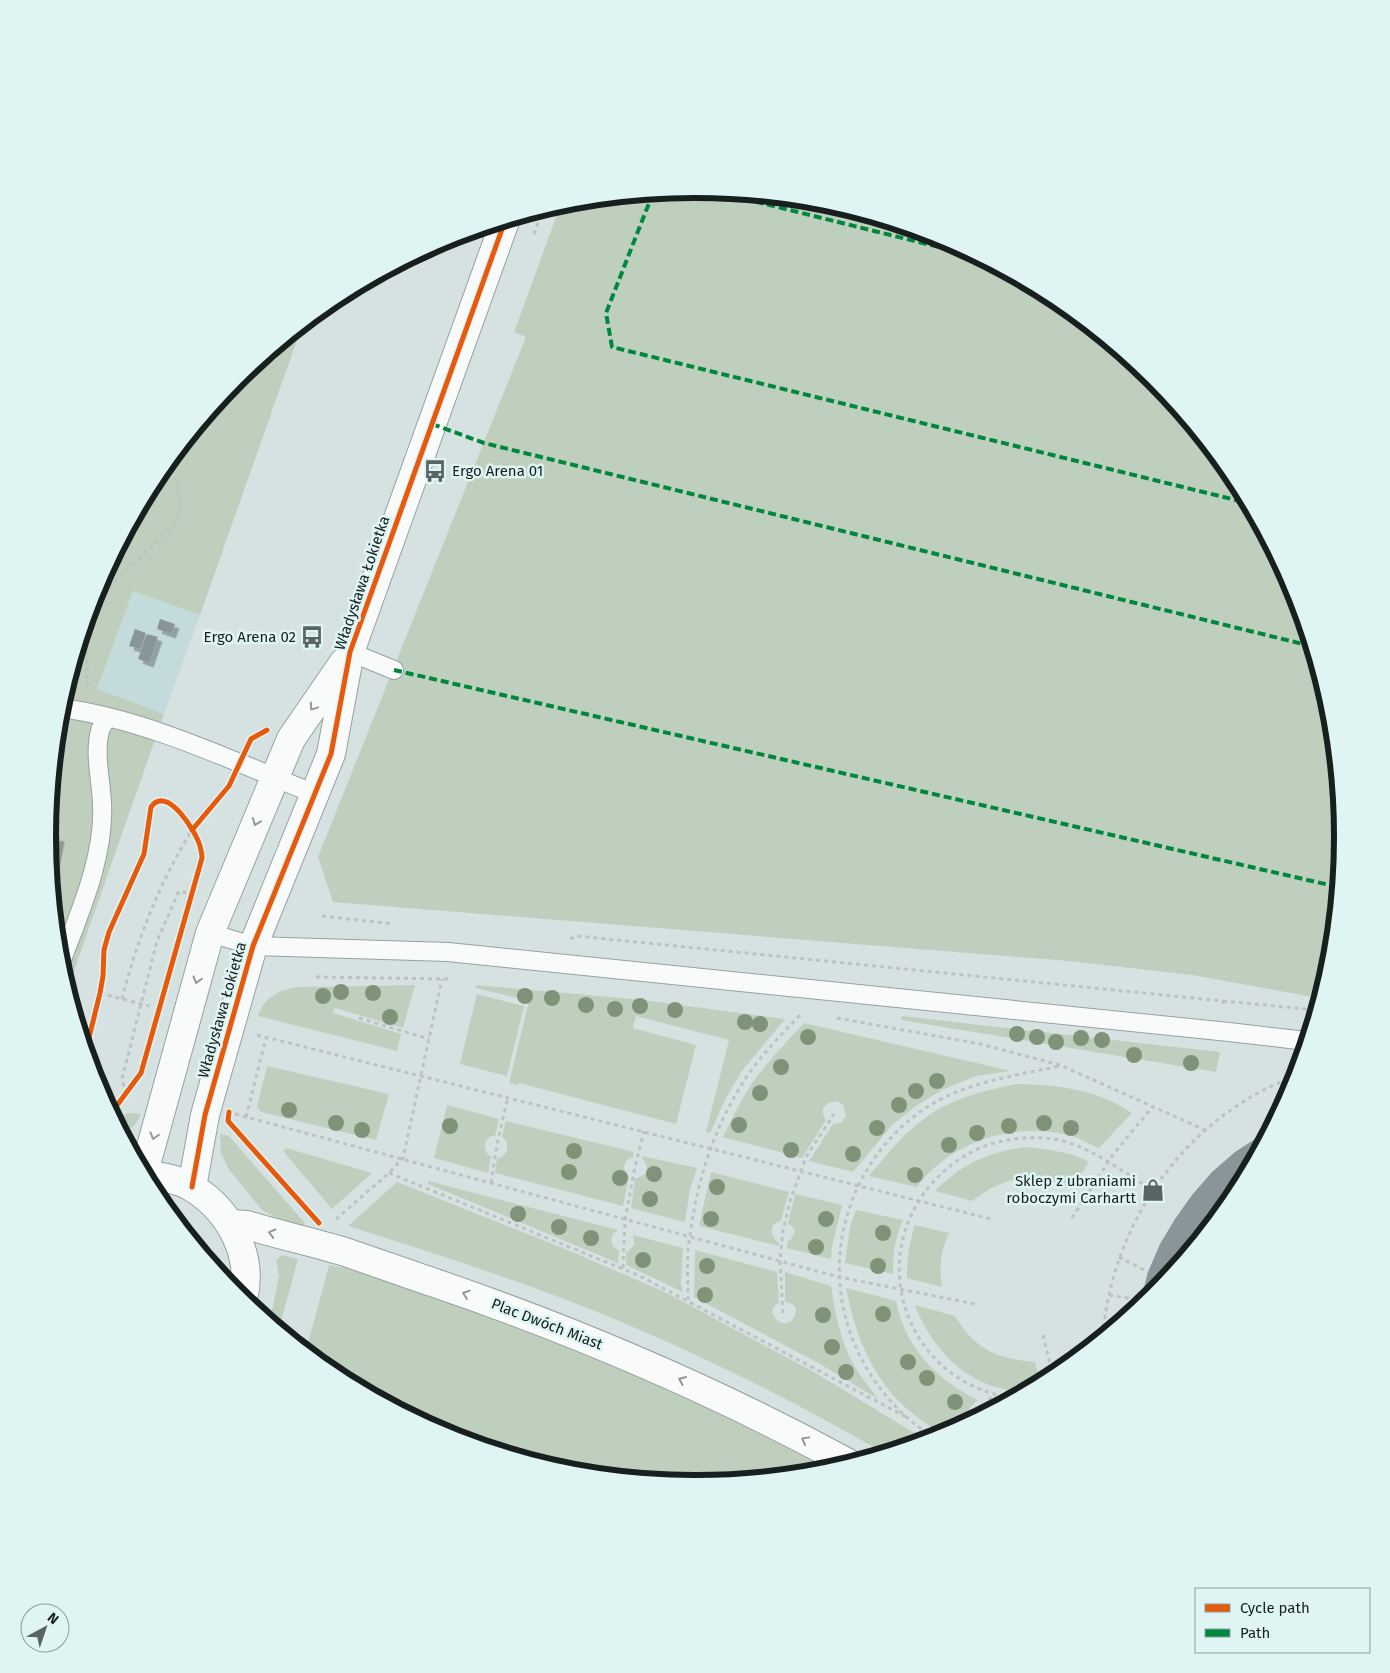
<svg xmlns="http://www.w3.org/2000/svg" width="1390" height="1673" viewBox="0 0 1390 1673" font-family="'Fira Sans',sans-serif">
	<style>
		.built { fill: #c4dbdb }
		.green { fill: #bfcfbd }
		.building { fill: #899699; filter: url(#shadow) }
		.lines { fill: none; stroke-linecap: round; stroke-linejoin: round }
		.lane-casing { stroke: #97a0a0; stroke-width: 20 }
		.street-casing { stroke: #97a0a0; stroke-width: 30 }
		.secondary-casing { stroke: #97a0a0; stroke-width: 30 }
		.path { stroke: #bdc2c2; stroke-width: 3; stroke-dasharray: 4 4; stroke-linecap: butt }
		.lane { stroke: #f9fbfb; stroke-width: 18 }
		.street { stroke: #f9fbfb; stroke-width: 28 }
		.secondary { stroke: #f9fbfb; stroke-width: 28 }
		.quiet { stroke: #00873e; stroke-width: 4; stroke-dasharray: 8 4; stroke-linecap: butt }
		.cycleway-casing { stroke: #def5f4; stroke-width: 8 }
		.cycleway { stroke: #e8590c; stroke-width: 5 }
		.tree { fill: #7f9378 }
		.oneway { stroke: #939898 }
		.labels { text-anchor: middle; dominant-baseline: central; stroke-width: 5; stroke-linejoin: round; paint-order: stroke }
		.poi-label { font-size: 15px; fill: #171f1f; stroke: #def5f4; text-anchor: end }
		.street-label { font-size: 15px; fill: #171f1f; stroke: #def5f4 }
		.rim { fill: none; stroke: #171f1f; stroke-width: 6 }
	</style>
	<defs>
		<filter id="shadow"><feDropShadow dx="4.5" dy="4.5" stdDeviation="0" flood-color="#0004"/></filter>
	</defs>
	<rect width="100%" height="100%" fill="#d6e2e2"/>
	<path class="built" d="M133 591 200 615 164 714 97 690Z"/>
	<path class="green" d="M695 189 822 202 943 238 1055 298 1153 379 1234 477 1293 589 1330 710 1342 837 1330 963 1319 998 1192 975 1069 961 333 902 318 857 526 337 514 332 561 204 569 201Z
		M302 326 200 615 133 591 97 689 164 714 68 988 60 963 48 836 60 710 97 588 157 477 237 378Z
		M415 985 403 1028 335 1008 333 1013 401 1034 397 1051 258 1016C265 995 281 989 301 987Z
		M476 985 643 1000 785 1019 742 1071 726 1098 710 1133 706 1132 729 1040 636 1016 633 1028 696 1045 676 1124 519 1083 518 1085 509 1083 529 1001 476 988Z
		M477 994 524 1006 507 1076 460 1064Z
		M902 1016 1220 1052 1216 1072 901 1020Z
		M804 1023 1011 1071 976 1076 942 1090 916 1106 893 1124 853 1172 809 1161 833 1124 842 1122 846 1116 843 1105 837 1101 828 1103 823 1108V1114L826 1120 802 1158 723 1137C732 1118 741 1100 753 1082 768 1061 786 1042 804 1023Z
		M267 1066 389 1094 376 1140 261 1112 257 1107Z
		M1017 1084C1058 1085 1097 1089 1132 1113L1099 1148C1089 1144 1079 1137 1068 1135 1013 1122 951 1141 917 1187L869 1176C885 1157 900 1137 920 1122 948 1099 982 1091 1017 1084Z
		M447 1105 499 1119 495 1136H491C482 1142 483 1151 491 1157L488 1173 434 1158Z
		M129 1113 141 1114 137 1122 124 1136 117 1122 122 1116Z
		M506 1121 634 1152 633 1157C624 1159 621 1170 629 1176L623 1206 495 1173 497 1159 502 1157 507 1151V1142L502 1136Z
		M220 1134 229 1136 304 1222 305 1226 274 1217 261 1209 228 1168 221 1153Z
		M1024 1147C1047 1149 1068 1151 1089 1162L1072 1188C1031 1173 1007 1174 972 1201L935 1191C964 1163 984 1154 1024 1147Z
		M286 1148 372 1173 332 1209 283 1151Z
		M642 1156 697 1168 690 1189 685 1222 631 1208 635 1179 646 1174C648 1167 646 1163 642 1158Z
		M711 1172 789 1192 781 1221C768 1223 770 1236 779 1243V1246L699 1226Z
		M428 1181 618 1230 613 1234 611 1240 613 1246 619 1251 618 1263 428 1184Z
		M397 1182 563 1248 665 1292 814 1372 926 1440 884 1453C790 1399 692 1350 592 1310 512 1278 430 1252 348 1226Z
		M795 1194 842 1205 832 1247 831 1259 787 1248V1242L791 1239 795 1232 793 1227 788 1223Z
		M168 1210C196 1226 202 1234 212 1264Z
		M856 1210 903 1220C895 1238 893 1254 893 1274L845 1263 850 1226Z
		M915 1225 949 1233C940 1252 939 1267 942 1287L907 1278C907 1259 909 1243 915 1225Z
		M633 1235 683 1248 681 1284 683 1292 626 1265V1253L634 1245Z
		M695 1250 777 1272 779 1303 775 1305 772 1310C775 1328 796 1328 796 1308L792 1304 785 1302V1272L831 1286C835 1314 841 1343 855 1367 862 1378 871 1389 878 1399L820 1364 694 1297Z
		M282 1255 298 1259 279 1329 270 1321 279 1276 276 1260Z
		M329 1265C372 1272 418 1290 460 1304 546 1334 632 1369 715 1409 754 1428 791 1449 829 1469L821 1472 695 1484 585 1473 486 1438 406 1412 335 1375 306 1351Z
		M846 1288 896 1301C906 1349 936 1379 978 1400L970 1407 963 1424 944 1434C883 1402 859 1353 846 1288Z
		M915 1305 955 1316C976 1350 995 1358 1035 1362L1040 1383C1035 1386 1029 1390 1023 1392 1018 1393 1009 1390 1004 1389 962 1381 929 1344 915 1305Z"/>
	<path class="building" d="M160 619 175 624 171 634 157 629Z
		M135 629 146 633 140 649 129 646Z
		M147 634 158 637 149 663 138 659Z
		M48 832 55 833 54 836 60 837 52 880Z
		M1269 1130 1233 1196 1153 1295 1139 1306 1148 1272 1160 1244 1175 1219 1192 1195 1212 1172 1235 1152Z"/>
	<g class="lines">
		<defs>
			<path id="lane" d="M350 652 394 670
				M61 708C146 719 235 762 315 794
				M210 933 253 946 448 952 1229 1032 1306 1041
				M60 965C79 914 105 857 102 803 101 780 94 753 100 731 101 726 105 722 107 718"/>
			<path id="street" d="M231 1224 247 1225C279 1235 313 1242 345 1252 375 1262 405 1273 435 1283 578 1332 716 1391 848 1463"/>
			<path id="secondary" d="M144 1172 210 933 291 739 344 662
				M145 1175C162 1177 179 1179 193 1188 230 1211 254 1256 243 1299
				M192 1187 205 1115 253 946 331 754 350 652 505 221"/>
		</defs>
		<use href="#lane" class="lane-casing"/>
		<use href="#street" class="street-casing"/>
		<use href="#secondary" class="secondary-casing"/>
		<path class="path" d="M534 234 543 209
			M95 594 105 591 178 521 180 500 170 460
			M85 627 88 689
			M322 916 393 924
			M570 939 577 936 1223 1001V1008
			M316 977 451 979
			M100 993 149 1006
			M122 999C137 939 160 882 192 830
			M1223 1001 1316 1010
			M359 1018 429 1039
			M837 1018 980 1044 1060 1065 1205 1130
			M257 1035 991 1219
			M126 1094 122 1079 157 941 179 891 192 894
			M235 1114 839 1277 975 1304
			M246 1117 266 1038
			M389 1173 640 1276 908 1418
			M491 1183 497 1144 508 1097
			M1072 1218 1112 1156 1152 1107
			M336 1219 389 1173 403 1158 442 979
			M1119 1257 1148 1272
			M623 1268 625 1220 635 1167 644 1131
			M1109 1295 1140 1300
			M688 1300C688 1279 686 1256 690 1235 697 1183 712 1134 739 1089 755 1061 780 1036 802 1013
			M783 1313 780 1261 783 1230 790 1201 806 1157 834 1114
			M1043 1335 1053 1376
			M1103 1335C1112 1222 1187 1115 1296 1076
			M1012 1398C898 1380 859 1241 949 1167 965 1154 982 1145 1003 1141 1022 1137 1044 1136 1063 1141 1096 1150 1124 1173 1153 1190
			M973 1418 993 1395
			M935 1437C912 1425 892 1405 877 1384 814 1297 832 1179 917 1114 958 1083 1010 1077 1059 1066"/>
		<use href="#lane" class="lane"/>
		<use href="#street" class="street"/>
		<use href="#secondary" class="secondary"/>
		<path class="quiet" d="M709 190 975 256
			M653 193 606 313 612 347 1248 503
			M432 424 484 443 1311 646
			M394 670 1338 887"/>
		<defs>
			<path id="cycleway" d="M192 830 229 786 251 739 267 730
				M86 1050 100 993 103 976 104 950 109 932 144 854 151 807C167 784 196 832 200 846 201 850 202 855 202 858L141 1073 112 1112
				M229 1112 228 1121 319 1223
				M192 1187 205 1115 253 946 331 754 350 652 505 221"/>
		</defs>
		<use href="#cycleway" class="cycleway-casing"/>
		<use href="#cycleway" class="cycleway"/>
	</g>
	<g class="tree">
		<circle cx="341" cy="992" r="8"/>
		<circle cx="373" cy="993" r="8"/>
		<circle cx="323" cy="996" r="8"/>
		<circle cx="525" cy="996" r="8"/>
		<circle cx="552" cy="998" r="8"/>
		<circle cx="586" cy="1005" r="8"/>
		<circle cx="640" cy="1006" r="8"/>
		<circle cx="615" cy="1009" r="8"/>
		<circle cx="675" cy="1010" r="8"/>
		<circle cx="390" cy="1017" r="8"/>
		<circle cx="745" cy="1022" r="8"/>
		<circle cx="760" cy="1024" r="8"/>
		<circle cx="1017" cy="1034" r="8"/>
		<circle cx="808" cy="1037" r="8"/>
		<circle cx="1037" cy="1037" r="8"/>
		<circle cx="1081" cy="1038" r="8"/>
		<circle cx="1102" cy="1040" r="8"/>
		<circle cx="1056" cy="1042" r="8"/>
		<circle cx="1134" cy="1055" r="8"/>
		<circle cx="1191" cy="1063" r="8"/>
		<circle cx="781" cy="1067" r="8"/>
		<circle cx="937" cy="1081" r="8"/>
		<circle cx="916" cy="1091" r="8"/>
		<circle cx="760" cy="1093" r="8"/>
		<circle cx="899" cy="1105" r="8"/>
		<circle cx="289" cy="1110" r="8"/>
		<circle cx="336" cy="1123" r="8"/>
		<circle cx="1044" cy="1123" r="8"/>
		<circle cx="739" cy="1125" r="8"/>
		<circle cx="450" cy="1126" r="8"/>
		<circle cx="1009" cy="1126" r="8"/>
		<circle cx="877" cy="1128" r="8"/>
		<circle cx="1071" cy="1128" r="8"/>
		<circle cx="362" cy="1130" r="8"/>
		<circle cx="977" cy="1133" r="8"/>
		<circle cx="949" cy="1145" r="8"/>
		<circle cx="791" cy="1150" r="8"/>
		<circle cx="574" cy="1151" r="8"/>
		<circle cx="853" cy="1154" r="8"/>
		<circle cx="569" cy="1172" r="8"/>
		<circle cx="654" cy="1174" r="8"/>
		<circle cx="915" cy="1175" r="8"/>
		<circle cx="620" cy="1178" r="8"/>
		<circle cx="717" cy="1187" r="8"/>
		<circle cx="650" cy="1199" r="8"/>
		<circle cx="518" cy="1214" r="8"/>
		<circle cx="711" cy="1219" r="8"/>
		<circle cx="826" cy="1219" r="8"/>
		<circle cx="559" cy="1227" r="8"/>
		<circle cx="883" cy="1233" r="8"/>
		<circle cx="591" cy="1238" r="8"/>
		<circle cx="816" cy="1247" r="8"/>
		<circle cx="643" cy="1260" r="8"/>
		<circle cx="707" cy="1266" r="8"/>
		<circle cx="878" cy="1266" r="8"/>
		<circle cx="705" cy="1295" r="8"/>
		<circle cx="883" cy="1314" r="8"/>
		<circle cx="823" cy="1315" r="8"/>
		<circle cx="832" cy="1347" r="8"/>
		<circle cx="908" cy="1362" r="8"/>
		<circle cx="846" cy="1372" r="8"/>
		<circle cx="927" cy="1378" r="8"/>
		<circle cx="955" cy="1402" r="8"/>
	</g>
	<defs><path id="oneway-chevron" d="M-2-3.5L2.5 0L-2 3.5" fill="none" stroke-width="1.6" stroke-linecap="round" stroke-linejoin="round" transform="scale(1.25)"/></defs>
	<g class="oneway">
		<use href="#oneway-chevron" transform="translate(313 707) rotate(124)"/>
		<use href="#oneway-chevron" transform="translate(256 822) rotate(112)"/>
		<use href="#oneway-chevron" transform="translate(197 980) rotate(106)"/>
		<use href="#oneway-chevron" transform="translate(154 1136) rotate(105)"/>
		<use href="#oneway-chevron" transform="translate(272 1233) rotate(-164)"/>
		<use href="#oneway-chevron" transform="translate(466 1294) rotate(-161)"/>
		<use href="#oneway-chevron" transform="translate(682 1380) rotate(-156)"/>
		<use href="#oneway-chevron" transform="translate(805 1440) rotate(-151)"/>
	</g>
	<defs>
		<symbol id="bus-bare" viewBox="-9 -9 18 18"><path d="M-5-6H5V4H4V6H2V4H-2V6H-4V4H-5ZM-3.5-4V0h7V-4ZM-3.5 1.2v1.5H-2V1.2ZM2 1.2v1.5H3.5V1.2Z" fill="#5a6363" stroke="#def5f4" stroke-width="2.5" paint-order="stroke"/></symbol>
		<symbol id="shop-bare" viewBox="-9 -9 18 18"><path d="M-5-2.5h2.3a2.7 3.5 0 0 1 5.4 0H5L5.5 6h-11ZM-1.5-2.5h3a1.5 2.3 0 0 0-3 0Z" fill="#5a6363" stroke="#def5f4" stroke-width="2.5" paint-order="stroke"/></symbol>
	</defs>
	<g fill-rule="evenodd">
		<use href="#bus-bare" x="419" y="455" width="32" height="32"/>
		<use href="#bus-bare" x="296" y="621" width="32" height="32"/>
		<use href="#shop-bare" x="1137" y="1174" width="32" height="32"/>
	</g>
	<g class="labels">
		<g class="poi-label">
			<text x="452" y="471" text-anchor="start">Ergo Arena 01</text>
			<text x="296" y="637">Ergo Arena 02</text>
			<text x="1136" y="1181">Sklep z ubraniami<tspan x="1136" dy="17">roboczymi Carhartt</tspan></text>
		</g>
		<g class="street-label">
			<text transform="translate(362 583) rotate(-71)">Władysława Łokietka</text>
			<text transform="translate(222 1010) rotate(-74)">Władysława Łokietka</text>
			<text transform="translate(547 1324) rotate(21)">Plac Dwóch Miast</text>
		</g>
	</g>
	<path d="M0 0H1390V1673H0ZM694 198H696A638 638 0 0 1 1334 836V837A638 638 0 0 1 696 1475H694A638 638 0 0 1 56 837V836A638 638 0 0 1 694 198Z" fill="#def5f4" fill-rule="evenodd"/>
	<path class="rim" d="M694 198H696A638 638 0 0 1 1334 836V837A638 638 0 0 1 696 1475H694A638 638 0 0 1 56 837V836A638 638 0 0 1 694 198Z"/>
	<rect x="1195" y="1588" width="175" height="65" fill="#def5f4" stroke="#8e9f9f"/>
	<rect x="1205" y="1604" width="25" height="8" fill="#e8590c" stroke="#8e9f9f"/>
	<text x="1240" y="1613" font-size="15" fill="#171f1f">Cycle path</text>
	<rect x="1205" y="1629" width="25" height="8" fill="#00873e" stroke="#8e9f9f"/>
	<text x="1240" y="1638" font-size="15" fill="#171f1f">Path</text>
	<g transform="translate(45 1628) rotate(40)"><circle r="24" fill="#def5f4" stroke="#8e9f9f"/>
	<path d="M0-4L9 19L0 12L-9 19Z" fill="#5a6363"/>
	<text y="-8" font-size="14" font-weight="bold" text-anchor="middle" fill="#171f1f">N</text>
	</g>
</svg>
